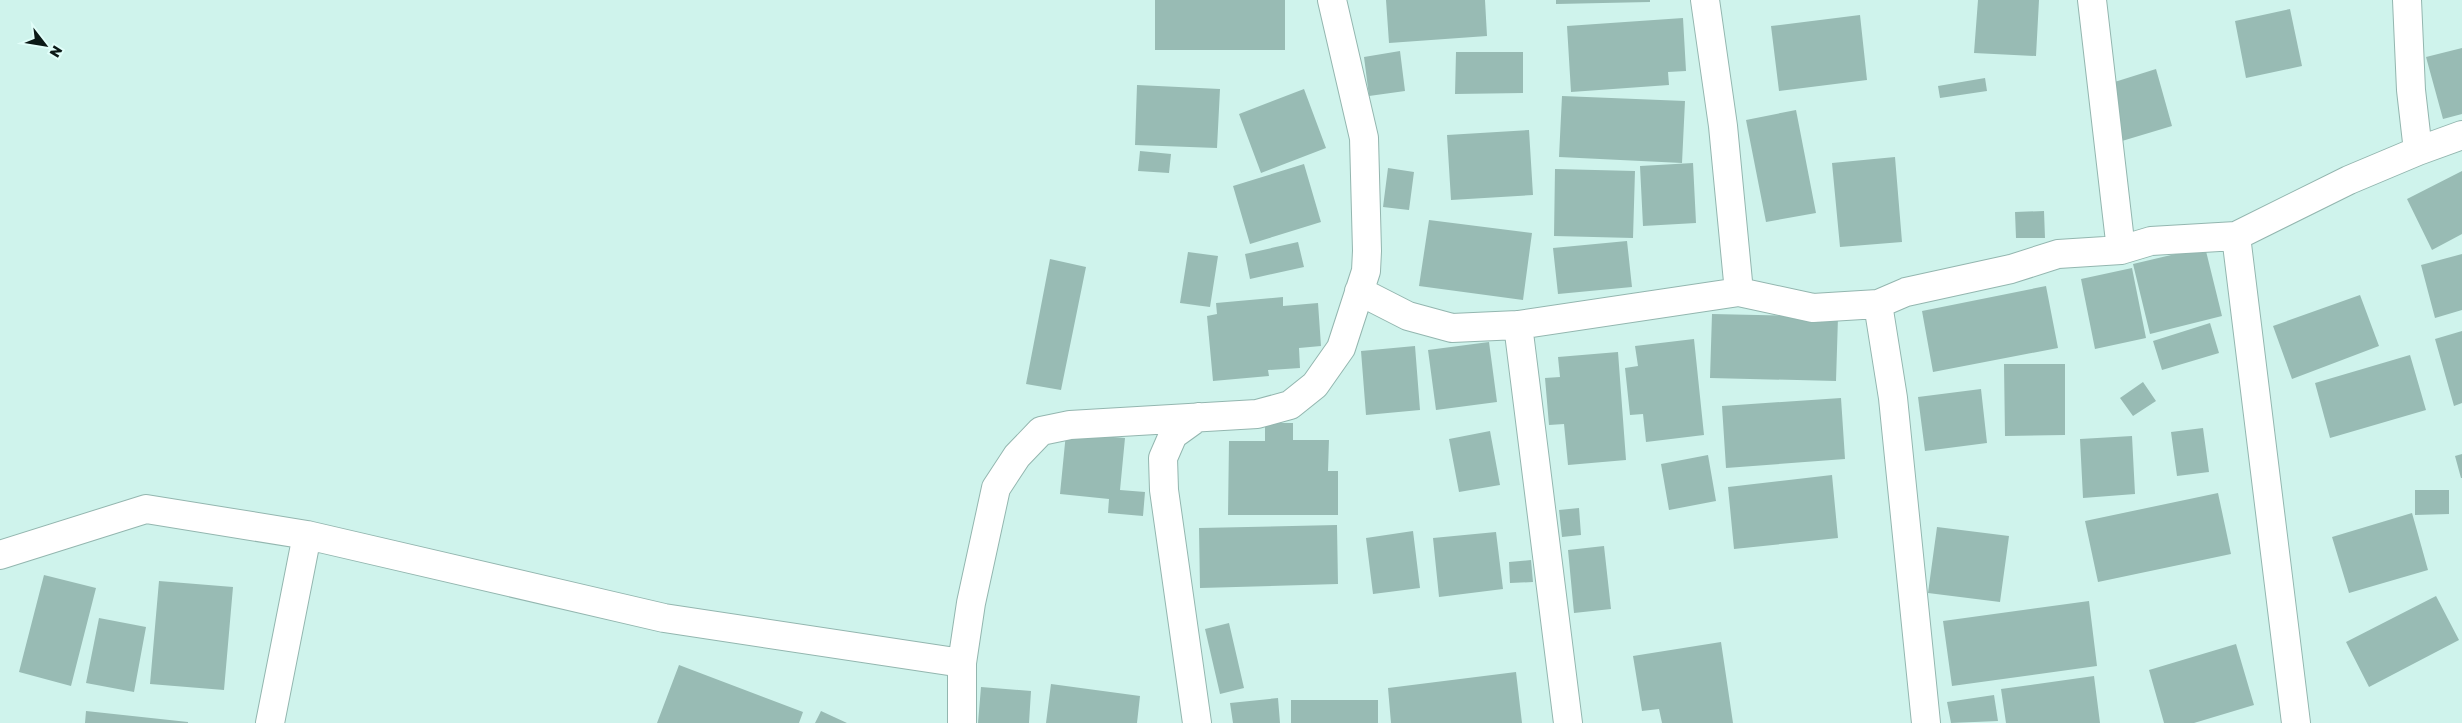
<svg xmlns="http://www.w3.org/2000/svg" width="2462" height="723" viewBox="0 0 2462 723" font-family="'Golos Text',sans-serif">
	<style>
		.building { fill: #98bbb4 }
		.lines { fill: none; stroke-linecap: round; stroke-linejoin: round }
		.minor-casing { stroke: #93b6af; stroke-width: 30 }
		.minor { stroke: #fff; stroke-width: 28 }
	</style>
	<rect width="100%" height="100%" fill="#cff3ec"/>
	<path class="building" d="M1155 0H1285V50H1155Z
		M1386 0H1485L1487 36 1389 43Z
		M1556 0H1650V2L1556 4Z
		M1978 0H2039L2036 56 1974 53Z
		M2290 9 2302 66 2246 78 2235 21Z
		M1860 15 1867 80 1779 91 1771 26Z
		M1683 18 1686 71 1668 72 1669 85 1571 92 1567 26Z
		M2462 48V114L2443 119 2426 57Z
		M1400 51 1405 91 1369 96 1364 57Z
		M1456 52H1523V93L1455 94Z
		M2156 69 2172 126 2122 141 2105 85Z
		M1985 78 1987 91 1940 98 1938 86Z
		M1137 85 1220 89 1217 148 1135 145Z
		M1304 89 1326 148 1261 173 1239 114Z
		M1562 96 1685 101 1682 163 1559 157Z
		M1796 110 1816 213 1766 222 1746 120Z
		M1529 130 1533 195 1451 200 1447 135Z
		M1140 151 1171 154 1169 173 1138 171Z
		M1895 157 1902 242 1840 247 1832 163Z
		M1693 163 1696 223 1643 226 1640 166Z
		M1304 164 1321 222 1250 244 1233 186Z
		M1388 168 1414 172 1409 210 1383 207Z
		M1555 169 1635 171 1633 238 1554 236Z
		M2462 171V234L2432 250 2407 199Z
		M2044 211 2045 238H2016L2015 212Z
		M1429 220 1532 233 1523 300 1419 286Z
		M1627 241 1632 287 1558 294 1553 248Z
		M1298 242 1304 267 1250 279 1245 254Z
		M2205 247 2222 316 2150 334 2133 264Z
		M1188 252 1218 256 1210 307 1180 303Z
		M2462 254V310L2435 318 2421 265Z
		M1050 259 1086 267 1061 390 1026 384Z
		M2132 268 2146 338 2095 349 2081 279Z
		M2046 286 2058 348 1933 372 1922 311Z
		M2360 295 2379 346 2292 379 2273 326Z
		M1283 297V306L1318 303 1321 346 1299 348 1300 368 1268 370 1269 376 1213 381 1207 316 1217 314 1216 303Z
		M1712 314 1838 317 1836 381 1710 378Z
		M2210 323 2219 353 2162 370 2153 341Z
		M2462 331V403L2454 406 2435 339Z
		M1694 339 1704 435 1646 442 1643 414 1630 415 1625 368 1638 366 1635 346Z
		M1489 342 1497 402 1436 410 1428 350Z
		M1415 346 1420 410 1366 415 1361 351Z
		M1618 352 1626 460 1568 465 1564 424 1549 425 1545 378 1560 377 1558 357Z
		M2410 355 2426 410 2330 438 2315 383Z
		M2004 364H2065V435L2005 436Z
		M2143 382 2156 401 2133 416 2120 398Z
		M1981 389 1987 443 1925 451 1918 397Z
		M1841 398 1845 459 1726 468 1722 406Z
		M1265 423H1293V440H1329L1328 471H1338V515H1228L1229 441H1265Z
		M2203 428 2209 472 2177 476 2171 432Z
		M1490 431 1500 485 1459 492 1449 439Z
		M1066 433 1125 438 1120 490 1145 492 1143 516 1108 513 1109 499 1060 494Z
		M2132 436 2135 494 2083 498 2080 439Z
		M2462 454V478H2461L2455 456Z
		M1708 455 1716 501 1669 510 1661 464Z
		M1832 475 1838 538 1734 549 1728 487Z
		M2415 490H2449V514L2415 515Z
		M2218 493 2231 554 2098 582 2085 521Z
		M1579 508 1581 535 1562 537 1559 510Z
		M2412 513 2428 570 2349 593 2332 537Z
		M1337 525 1338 584 1200 588 1199 528Z
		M1937 527 2009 536 2000 602 1928 593Z
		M1413 531 1420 588 1373 594 1366 538Z
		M1496 532 1503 589 1439 597 1433 538Z
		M1604 546 1611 609 1574 613 1568 550Z
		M1531 560 1533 582 1510 583 1509 562Z
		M44 575 96 588 71 686 19 672Z
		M159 581 233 587 224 690 150 684Z
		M2436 596 2459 640 2369 687 2346 642Z
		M2089 601 2097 666 1952 686 1943 621Z
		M99 618 146 627 134 692 86 683Z
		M1229 623 1244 688 1220 694 1205 629Z
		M1721 642 1733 723H1662L1659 709 1642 711 1633 656Z
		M2236 644 2254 705 2194 723H2164L2149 670Z
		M679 665 803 712 799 723H657Z
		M1516 672 1522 723H1391L1388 688Z
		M2094 676 2100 723H2006L2001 689Z
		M1051 684 1140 696 1137 723H1046Z
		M981 687 1031 691 1029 723H978Z
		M1994 695 1998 721 1951 723 1947 702Z
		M1278 698 1280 723H1233L1230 703Z
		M1291 700H1378V723H1291Z
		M86 711 188 722V723H85Z
		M821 711 847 723H815Z"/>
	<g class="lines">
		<defs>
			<path id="minor" d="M2092 0 2121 250
				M2418 151 2462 135
				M2236 236 2296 723
				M1359 291 1408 316 1452 328 1518 325 1739 292 1723 126 1705 0
				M1739 292 1813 308 1878 304 1906 292 2011 269 2058 254 2121 250 2151 241 2236 236 2349 180 2418 151 2411 90 2407 0
				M1878 304 1893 398 1926 723
				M1518 325 1568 723
				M0 555 146 509 307 535 664 618 962 663
				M270 723 307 535
				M962 723V663L971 603 996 488 1017 456 1041 431 1070 425 1257 414 1290 405 1315 385 1341 348 1366 271 1367 251 1364 138 1332 0
				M1197 723 1164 490 1163 458 1173 435 1198 417"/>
		</defs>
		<use href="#minor" class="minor-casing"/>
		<use href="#minor" class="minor"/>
	</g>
	<g transform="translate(45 45) rotate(121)" stroke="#e1fef9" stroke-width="4" paint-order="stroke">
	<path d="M0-4L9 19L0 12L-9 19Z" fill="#0b1916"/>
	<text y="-8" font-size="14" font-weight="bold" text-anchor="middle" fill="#0b1916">N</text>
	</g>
</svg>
